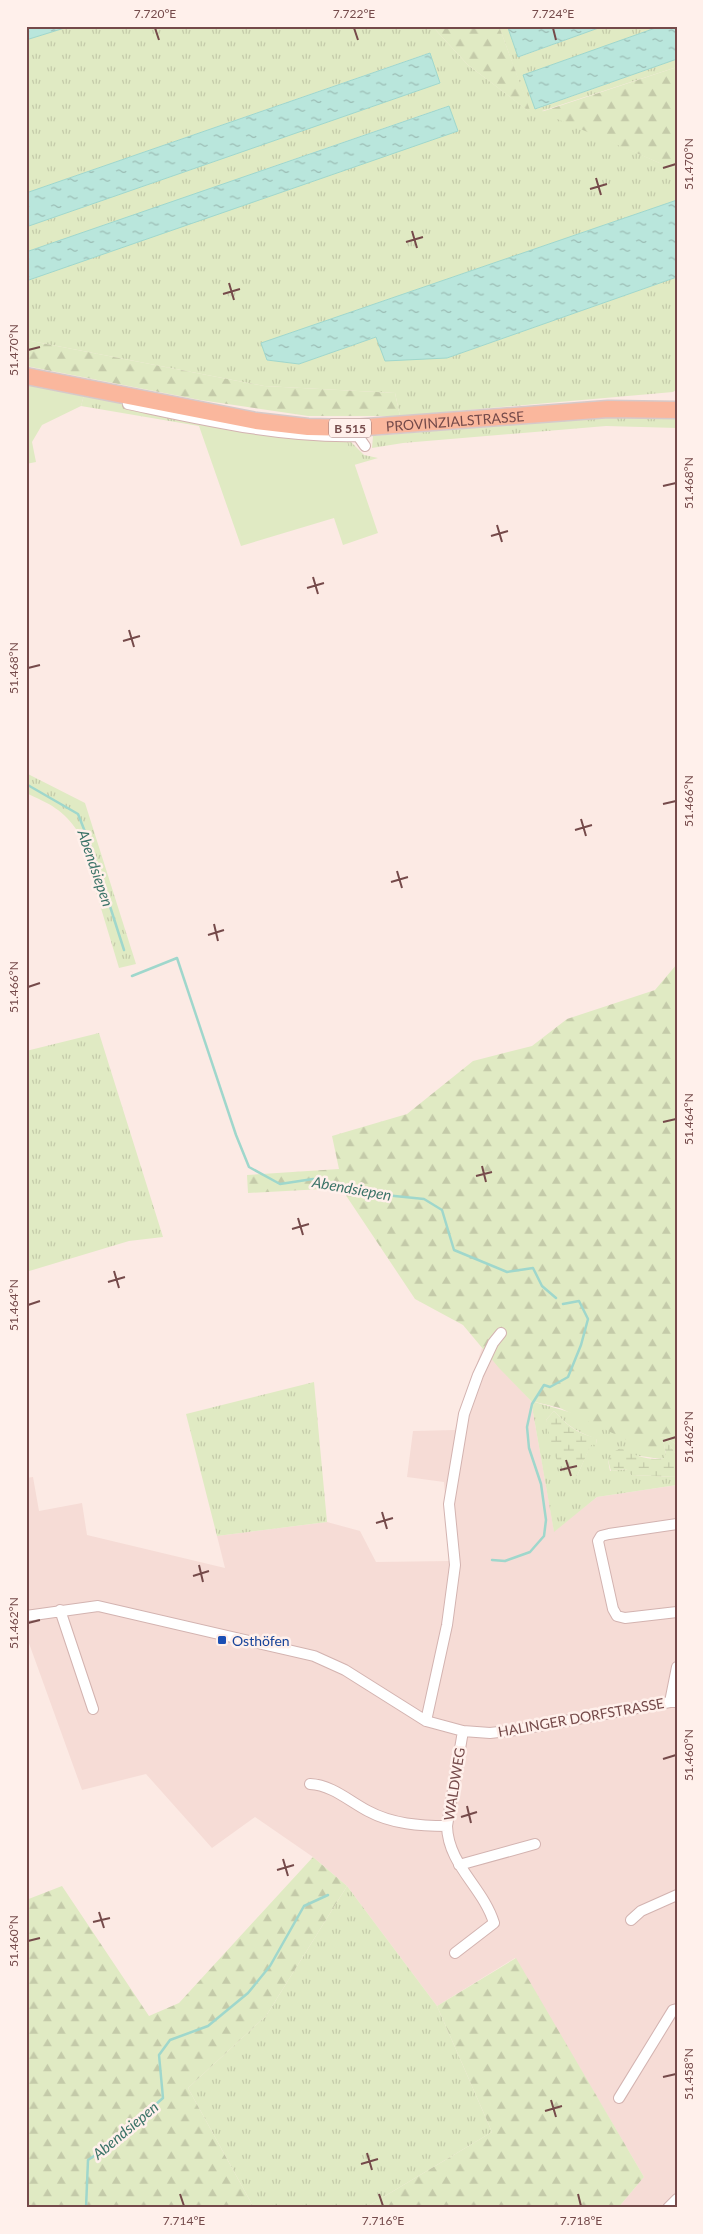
<svg xmlns="http://www.w3.org/2000/svg" width="703" height="2234" viewBox="0 0 703 2234" font-family="Lato,sans-serif">
	<style>
		.residential { fill: #f6dcd6 }
		.grass { fill: url(#grass-tufts); fill-rule: evenodd }
		.forest { fill: url(#forest-firs) }
		.wetland { fill: url(#wetland-marsh) }
		.garden { fill: #e0eac3 }
		.water { fill: url(#water-ripples); stroke: #9fd7cc }
		.lines { fill: none; stroke-linecap: round; stroke-linejoin: round }
		.stream { stroke: #9fd7cc; stroke-width: 2.5 }
		.street-casing { stroke: #d3b3b0; stroke-width: 12 }
		.primary-casing { stroke: #d6c9c9; stroke-width: 19 }
		.street { stroke: #fff; stroke-width: 10 }
		.primary { stroke: #fab79d; stroke-width: 16 }
		.ticks { fill: none; stroke: #754a4a; stroke-width: 2 }
		.transit-dot { fill: #1a4fb4; stroke: #fff0eb; stroke-width: 2 }
		.labels { text-anchor: middle; dominant-baseline: central; stroke-width: 5; stroke-linejoin: round; paint-order: stroke }
		.shield { fill: #fff0eb; stroke: #9e7c7a; stroke-width: 1 }
		.shield-label { font-size: 12px; font-weight: bold; fill: #754a4a }
		.street-label { font-size: 14px; fill: #754a4a; stroke: #fff0eb }
		.transit-label { font-size: 14px; fill: #164399; stroke: #fff0eb; text-anchor: start }
		.water-label { font-size: 15px; font-style: italic; fill: #3b7368; stroke: #fff0eb }
		.neatline { fill: none; stroke: #754a4a; stroke-width: 2 }
		.ticks-label { font-size: 12px; text-anchor: middle; fill: #754a4a }
	</style>
	<defs>
		<pattern id="grass-tufts" width="24" height="20" patternUnits="userSpaceOnUse" patternTransform="scale(1.25)"><rect width="24" height="20" fill="#e0eac3"/><path d="M3 7l-1-3M5 7V3M7 7l1-3M15 17l-1-3M17 17v-4M19 17l1-3" fill="none" stroke="#c4caa9"/></pattern>
		<pattern id="forest-firs" width="22" height="20" patternUnits="userSpaceOnUse" patternTransform="scale(1.25)"><rect width="22" height="20" fill="#e0eac3"/><path d="M5 1l3.5 6h-7zM16 11l3.5 6h-7z" fill="#c4caa9"/></pattern>
		<pattern id="wetland-marsh" width="20" height="14" patternUnits="userSpaceOnUse" patternTransform="scale(1.25)"><rect width="20" height="14" fill="#e0eac3"/><path d="M1 5h8M5 5V1M11 12h8M15 12V8" fill="none" stroke="#c4caa9"/></pattern>
		<pattern id="water-ripples" width="26" height="14" patternUnits="userSpaceOnUse" patternTransform="scale(1.25)"><rect width="26" height="14" fill="#b9e6dc"/><path d="M2 4q2-2 4 0t4 0M15 11q2-2 4 0t4 0" fill="none" stroke="#9bbcb4"/></pattern>
	</defs>
	<rect width="100%" height="100%" fill="#fceae4"/>
	<path class="residential" d="M482 1348 531 1401 554 1531 597 1497 677 1485V2208H618L644 2177 515 1958 437 2006 347 1886 313 1857 255 1817 212 1848 146 1774 82 1790 26 1635V1478L33 1477 39 1511 82 1503 87 1535 225 1568 217 1536 327 1522 360 1531 376 1562 450 1561 444 1482 407 1477 413 1431 455 1430Z"/>
	<path class="grass" d="M71 26H432L468 65 530 112 499 26H513L508 28 519 57 604 26H661L523 75 536 109 677 59V67L542 111 671 168 677 166V200L261 343 267 360 299 364 376 337 447 358 677 277V389L673 392 400 416 395 393 264 386 26 340V281L457 131 448 106 26 252V227L440 83 429 53 26 193V40Z
		M84 395 200 419 199 426 81 406Z
		M605 417H677V428L606 426 403 443 372 448 373 436Z
		M345 436 364 455 378 458 354 465Z
		M26 773 85 803 136 964 119 968 78 832C64 810 50 804 26 793Z
		M99 1033 163 1237 129 1241 26 1272V1051Z
		M314 1382 327 1522 217 1536 186 1414Z
		M531 1401 659 1438 665 1437 677 1445V1456L666 1439 663 1440 666 1454 665 1458C654 1460 644 1455 633 1456 624 1456 616 1458 608 1460L610 1471 628 1469 631 1475 677 1477V1485L597 1497 554 1532ZM554 1411C570 1428 576 1431 597 1439L596 1444H591L577 1476 546 1420Z
		M347 1886 437 2006 492 2132 365 2208H254L188 2088 266 2016Z"/>
	<path class="forest" d="M432 26H499L531 113 468 65Z
		M677 67V166L671 168 541 112Z
		M26 340 264 386 395 393 400 416H308L200 400 26 366Z
		M677 964V1445L665 1437 660 1438V1444L654 1453 560 1408 531 1401 499 1368 463 1325 415 1299 341 1188 248 1193 247 1175 339 1169 332 1136 407 1114 473 1061 532 1046 567 1019 655 990Z
		M313 1857 347 1886 266 2016 188 2088 254 2208H26V1900L62 1886 149 2016 179 2003Z
		M516 1958 644 2177 618 2208H365L492 2132 437 2006Z"/>
	<path class="wetland" d="M554 1411C568 1426 576 1433 597 1438L596 1445H591L577 1476C551 1466 552 1445 546 1420Z
		M666 1439 677 1456V1477L631 1475 627 1469 611 1471 608 1460 615 1451 621 1448C633 1456 650 1461 664 1458L666 1454 663 1440Z"/>
	<path class="garden" d="M26 383 84 395 81 406 42 425 32 442 36 462 26 464Z
		M200 419 345 436 378 533 343 545 334 518 241 546 199 426Z"/>
	<path class="water" d="M26 26H71L26 40Z
		M513 26H604L518 57 508 28Z
		M661 26H677V59L535 109 523 75Z
		M430 53 440 83 26 227V193Z
		M449 106 458 131 26 281V252Z
		M677 200V277L447 358 385 361 376 337 299 364 267 360 261 343Z"/>
	<g class="lines">
		<path class="stream" d="M26 784 78 814 91 847 124 950
			M132 976 177 958 236 1135 249 1167 280 1184 313 1179 385 1195 424 1199 442 1210 454 1250 507 1272 533 1268 542 1286 556 1298
			M492 1560 505 1561 530 1552 544 1536 546 1520 541 1484 529 1448 527 1427 532 1404 544 1385 550 1387 568 1377 581 1345 588 1319 579 1301 563 1304
			M86 2208 88 2160 109 2146 163 2098 159 2055 170 2040 208 2026 248 1993 270 1966 304 1906 328 1895"/>
		<defs>
			<path id="street" d="M128 404C204 420 280 438 358 436L365 446
				M677 1524 609 1534 601 1536 598 1541 613 1609 617 1616 625 1618 677 1612
				M60 1610 93 1709
				M26 1616 98 1606 314 1656 345 1670 426 1721 463 1731 490 1733 516 1730 670 1702H677
				M670 1702 677 1667
				M426 1721 447 1625 455 1565 449 1504 464 1414 478 1375 493 1343 501 1333
				M310 1784C332 1785 349 1801 368 1811 392 1824 420 1826 447 1826
				M459 1865 535 1844
				M631 1920 641 1911 677 1895
				M455 1953 494 1923C483 1887 448 1865 447 1826L463 1731
				M619 2098 673 2010 677 2009
				M668 2208 677 2199"/>
			<g id="primary">
				<path id="s1" d="M26 376 256 421 308 427 354 428 608 409 677 410"/>
			</g>
		</defs>
		<use href="#street" class="street-casing"/>
		<use href="#primary" class="primary-casing"/>
		<use href="#street" class="street"/>
		<use href="#primary" class="primary"/>
	</g>
	<path class="ticks" d="M155 28 159 40M354 28 358 40M553 28 556 40M663 168 676 164M596 178 601 195M590 189 607 184M412 231 417 248M406 242 423 237M229 283 234 300M223 294 240 289M28 350 40 347M663 486 676 483M497 525 502 542M491 536 508 531M313 577 318 594M307 588 324 583M129 630 134 647M123 641 140 636M28 668 40 665M663 804 676 801M581 819 586 836M575 830 592 825M397 871 402 888M391 882 408 877M214 924 218 941M208 935 224 930M28 987 40 983M663 1122 676 1119M482 1166 486 1182M476 1176 492 1172M298 1218 303 1235M292 1229 309 1224M114 1271 119 1288M108 1282 125 1277M28 1305 40 1301M663 1441 676 1437M566 1460 571 1476M560 1470 577 1466M382 1512 387 1529M376 1523 393 1518M199 1565 203 1582M193 1576 209 1571M28 1623 40 1620M663 1759 676 1755M467 1806 471 1823M461 1817 477 1812M283 1859 288 1876M277 1870 294 1865M99 1912 104 1928M93 1922 110 1918M28 1941 40 1938M663 2077 676 2074M551 2100 556 2117M545 2111 562 2106M367 2153 372 2170M361 2164 378 2159M180 2194 184 2206M379 2194 383 2206M578 2194 581 2206"/>
	<rect class="transit-dot" x="217" y="1635" width="10" height="10" rx="2.5"/>
	<g class="labels">
		<rect class="shield" x="329" y="418.5" width="42" height="19" rx="4"/>
		<g class="shield-label">
			<text x="350" y="428">B 515</text>
		</g>
		<g class="street-label">
			<text stroke="none"><textPath href="#s1" startOffset="434">PROVINZIALSTRASSE</textPath></text>
			<text transform="translate(581 1717) rotate(-10)">HALINGER DORFSTRASSE</text>
			<text transform="translate(454 1784) rotate(-81)">WALDWEG</text>
		</g>
		<g class="transit-label">
			<text x="232" y="1640">Osthöfen</text>
		</g>
		<g class="water-label">
			<text transform="translate(96 868) rotate(71)">Abendsiepen</text>
			<text transform="translate(352 1188) rotate(10)">Abendsiepen</text>
			<text transform="translate(125 2130) rotate(-40)">Abendsiepen</text>
		</g>
	</g>
	<rect width="703" height="2234" fill="none" stroke="#fff0eb" stroke-width="55"/>
	<rect x="28" y="28" width="648" height="2178" class="neatline"/>
	<g class="ticks-label">
		<text x="155" y="18">7.720°E</text>
		<text x="354" y="18">7.722°E</text>
		<text x="553" y="18">7.724°E</text>
		<text transform="translate(689 164) rotate(-90)" y="4">51.470°N</text>
		<text transform="translate(14 350) rotate(-90)" y="4">51.470°N</text>
		<text transform="translate(689 483) rotate(-90)" y="4">51.468°N</text>
		<text transform="translate(14 668) rotate(-90)" y="4">51.468°N</text>
		<text transform="translate(689 801) rotate(-90)" y="4">51.466°N</text>
		<text transform="translate(14 987) rotate(-90)" y="4">51.466°N</text>
		<text transform="translate(689 1119) rotate(-90)" y="4">51.464°N</text>
		<text transform="translate(14 1305) rotate(-90)" y="4">51.464°N</text>
		<text transform="translate(689 1437) rotate(-90)" y="4">51.462°N</text>
		<text transform="translate(14 1623) rotate(-90)" y="4">51.462°N</text>
		<text transform="translate(689 1755) rotate(-90)" y="4">51.460°N</text>
		<text transform="translate(14 1941) rotate(-90)" y="4">51.460°N</text>
		<text transform="translate(689 2074) rotate(-90)" y="4">51.458°N</text>
		<text x="184" y="2225">7.714°E</text>
		<text x="383" y="2225">7.716°E</text>
		<text x="581" y="2225">7.718°E</text>
	</g>
</svg>
